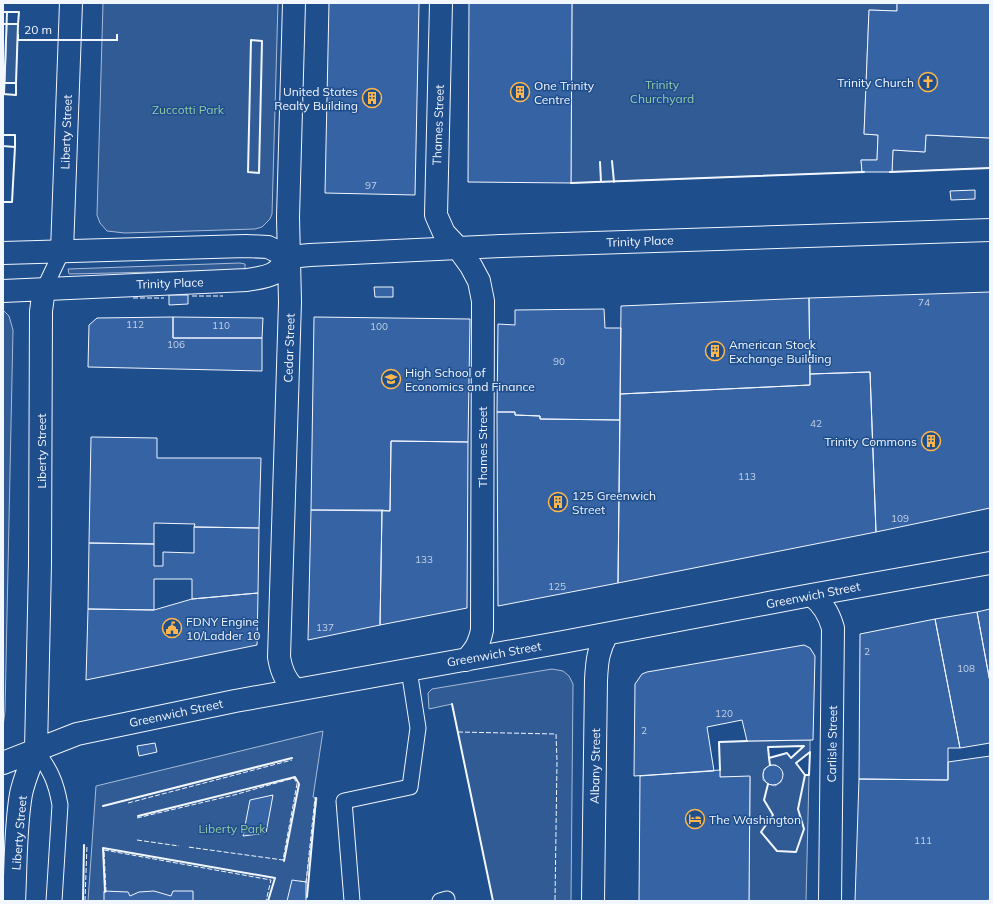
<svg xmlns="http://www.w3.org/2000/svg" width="993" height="904" viewBox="0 0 993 904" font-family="Mulish,sans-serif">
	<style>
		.built { fill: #305b95; stroke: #a8bbd7; fill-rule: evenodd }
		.building { fill: #3563a3; stroke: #f2f6ff }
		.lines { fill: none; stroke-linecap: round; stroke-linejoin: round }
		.service-casing { stroke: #f2f6ff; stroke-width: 17 }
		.minor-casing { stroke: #f2f6ff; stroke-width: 24 }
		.secondary-casing { stroke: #f2f6ff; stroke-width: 24 }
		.service { stroke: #1f4e8c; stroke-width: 15 }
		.minor { stroke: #1f4e8c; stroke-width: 22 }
		.secondary { stroke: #1f4e8c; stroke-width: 22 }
		.fence { stroke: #f2f6ff; stroke-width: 1; stroke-dasharray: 5 2; stroke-linecap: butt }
		.wall { stroke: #f2f6ff; stroke-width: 2 }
		.labels { text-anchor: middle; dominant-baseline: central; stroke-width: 3; stroke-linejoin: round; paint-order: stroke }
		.number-label { font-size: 10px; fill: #c3d1e8 }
		.poi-label { font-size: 12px; fill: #f2f6ff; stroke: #1f4e8c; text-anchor: start }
		.park-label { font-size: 12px; fill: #97c8a6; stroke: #1f4e8c }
		.street-label { font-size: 12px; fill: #f2f6ff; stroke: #1f4e8c }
	</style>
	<rect width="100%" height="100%" fill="#1f4e8c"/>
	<path class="built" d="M103 3H278L272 214 270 219 262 227 255 229 125 233 107 231 100 223 97 215Z
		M572 3H897V11L869 10 864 134 878 135 877 160H861L862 172 571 183Z
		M7 24H18L16 83H5Z
		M926 135 990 138V168L892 172 893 150 925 152Z
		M240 263 245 264V268L243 270 69 274 68 269Z
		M3 310 9 316 13 330 5 711 3 727Z
		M552 669 563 671 569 676 573 684 571 901H493L452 704 429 709 428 693 432 689Z
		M323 731 313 797 317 798 306 882 300 881V901H88L96 786Z
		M810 740V752L796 763 805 775H809L806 901H749L750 777H720L719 742ZM804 746 791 758 787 753 769 758 768 747ZM770 765H776L783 773 781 782 775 786 768 784 763 780V773L764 769Z"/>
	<path class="building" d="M329 3H419L415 195 325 193Z
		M469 3H572L571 183 468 182Z
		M897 3H990V138L926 135 925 152 893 150 892 172H862L861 160H877L878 135 864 134 869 10 897 11Z
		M975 190V199L951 200 950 191Z
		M374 287H393V297H375Z
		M990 292V508L876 532 870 372 810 374 809 298Z
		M169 295H188V304L169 305Z
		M809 298 810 385 620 394 621 306Z
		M604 309 605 328H621L620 420 540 419V416L515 415V412H497L498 324 515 325V310Z
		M173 317V338H262V371L88 367 89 325 97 318Z
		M173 317 263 318 262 338H173Z
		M314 317 470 319 468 442 391 441 390 511 311 510Z
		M870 372 876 532 618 583 620 394 810 385V374Z
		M497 412H515V415L540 416V419L620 420 618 583 498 606Z
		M91 437 157 438V458H261L259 528 194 527 195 524 154 523V544L89 543Z
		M391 441 468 442 467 608 380 625 382 510 390 511Z
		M311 510H382L380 625 308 640Z
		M194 527 259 528 258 593 192 599V579H154V610L88 609 89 543 154 544V566H163V552L194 553Z
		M258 593 257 645 86 680 88 609 154 610 192 599Z
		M990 609V682L977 612Z
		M977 612 990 682V743L960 748 935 619Z
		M935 619 960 748H948V780L859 779 860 634Z
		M804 645 810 648 815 656 813 740 747 741 742 720 707 727 714 771 634 776 635 684 642 674 647 672Z
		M155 743 157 752 139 756 137 746Z
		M990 756V900L984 901H855L859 779 948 780V762Z
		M763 775a10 10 0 1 1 20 0a10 10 0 1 1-20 0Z
		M720 770V777L750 776 749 901H639L640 776Z
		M273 795 266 833 243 836 250 800Z
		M292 880 306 882V901H287Z
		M104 891 128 892 130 896 139 892 154 891 171 896 173 891H193V901H104Z"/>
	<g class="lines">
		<defs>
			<path id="service" d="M44 289 62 251
				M36 750C50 770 56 781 60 805L54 901
				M352 901 344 801 410 787 418 728 409 670
				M440 901 447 899"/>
			<path id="minor" d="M294 3 288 217 290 302 279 657C281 670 285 681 295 689
				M441 3 436 215 444 233 458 248 471 266 479 281 483 301 482 630C479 644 476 649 466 660
				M62 251 71 3
				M3 291 247 280C270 276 275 277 289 257
				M811 595C823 603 829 614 833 628L830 901
				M3 763 77 734 235 701 563 642 811 595 990 563
				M14 901C16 866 15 829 21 794 24 779 31 764 36 750L40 564 41 311 44 289
				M593 901 596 680C597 661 598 650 607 634"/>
			<path id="secondary" d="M3 253 246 246 268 247 289 257 310 255 501 246 990 230"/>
		</defs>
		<use href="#service" class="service-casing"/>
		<use href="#minor" class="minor-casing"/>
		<use href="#secondary" class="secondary-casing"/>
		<use href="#service" class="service"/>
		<use href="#minor" class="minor"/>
		<use href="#secondary" class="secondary"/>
		<path class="fence" d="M192 296H223
			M133 298H164
			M458 732 556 734 557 761 555 901
			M128 803 292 760
			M137 818 234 795 294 778 297 784 283 860 188 847
			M137 840 179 846
			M306 883 315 798
			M106 892 104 850 271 880 266 901
			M85 901 87 845"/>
		<path class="wall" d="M3 12H19L18 24H3
			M251 40 262 41 259 173 248 172Z
			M3 83H16V95L3 94
			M16 83 18 24
			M4 94 7 12
			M3 135H15V147L3 146
			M3 146V135
			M612 161 614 182
			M600 162 601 182
			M890 172 990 168
			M571 183 864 172
			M3 202H12L15 147
			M452 704 493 901
			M769 758 768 747 804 746 791 758 787 753 769 758 770 765
			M720 770 719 742 747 741
			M768 784 764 800 773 815 761 832 777 851 796 852 804 829 798 809 805 775 796 763 810 752 809 775H805
			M103 806 292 758
			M138 816 295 777 299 784 284 861
			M105 892 103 848 275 878 268 901
			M307 897 316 798
			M83 901 84 845"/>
	</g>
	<defs>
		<symbol id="church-ring" viewBox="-11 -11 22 22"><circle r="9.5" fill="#1f4e8c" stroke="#ffb74d" stroke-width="1.5"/><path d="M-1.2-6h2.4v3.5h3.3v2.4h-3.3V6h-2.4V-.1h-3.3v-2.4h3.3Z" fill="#ffb74d"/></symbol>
		<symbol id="building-ring" viewBox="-11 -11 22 22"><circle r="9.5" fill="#1f4e8c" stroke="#ffb74d" stroke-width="1.5"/><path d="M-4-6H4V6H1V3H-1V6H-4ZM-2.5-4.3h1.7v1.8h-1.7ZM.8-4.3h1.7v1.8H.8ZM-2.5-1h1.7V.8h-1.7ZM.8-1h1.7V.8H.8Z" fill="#ffb74d"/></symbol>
		<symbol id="school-ring" viewBox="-11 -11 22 22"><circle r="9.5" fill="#1f4e8c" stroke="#ffb74d" stroke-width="1.5"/><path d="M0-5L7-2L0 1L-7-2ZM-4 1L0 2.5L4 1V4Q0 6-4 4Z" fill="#ffb74d"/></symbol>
		<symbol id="civic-ring" viewBox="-11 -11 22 22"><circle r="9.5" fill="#1f4e8c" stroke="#ffb74d" stroke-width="1.5"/><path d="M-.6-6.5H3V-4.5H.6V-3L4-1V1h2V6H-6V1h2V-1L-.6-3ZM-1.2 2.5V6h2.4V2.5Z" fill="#ffb74d"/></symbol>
		<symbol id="hotel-ring" viewBox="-11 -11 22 22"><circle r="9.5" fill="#1f4e8c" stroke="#ffb74d" stroke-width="1.5"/><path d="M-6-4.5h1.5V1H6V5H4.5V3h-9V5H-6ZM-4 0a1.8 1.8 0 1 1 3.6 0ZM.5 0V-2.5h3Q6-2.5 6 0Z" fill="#ffb74d"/></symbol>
	</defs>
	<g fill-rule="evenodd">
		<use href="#church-ring" x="917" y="71" width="22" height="22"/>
		<use href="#building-ring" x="509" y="81" width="22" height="22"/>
		<use href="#building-ring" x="361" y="87" width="22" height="22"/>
		<use href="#building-ring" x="704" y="340" width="22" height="22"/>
		<use href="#school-ring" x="380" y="368" width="22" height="22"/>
		<use href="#building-ring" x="920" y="430" width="22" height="22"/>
		<use href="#building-ring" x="547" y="491" width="22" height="22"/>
		<use href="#civic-ring" x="161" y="617" width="22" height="22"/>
		<use href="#hotel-ring" x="684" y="808" width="22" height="22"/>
	</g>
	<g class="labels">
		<g class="number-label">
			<text x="371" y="185">97</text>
			<text x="924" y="302">74</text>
			<text x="135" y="324">112</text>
			<text x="221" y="325">110</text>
			<text x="379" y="326">100</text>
			<text x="176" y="344">106</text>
			<text x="559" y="361">90</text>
			<text x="816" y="423">42</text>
			<text x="747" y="476">113</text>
			<text x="900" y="518">109</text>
			<text x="424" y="559">133</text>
			<text x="557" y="586">125</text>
			<text x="325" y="627">137</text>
			<text x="867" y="651">2</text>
			<text x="966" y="668">108</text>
			<text x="724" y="713">120</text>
			<text x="644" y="730">2</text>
			<text x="923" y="840">111</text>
		</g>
		<g class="poi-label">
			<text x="914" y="82" text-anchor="end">Trinity Church</text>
			<text x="534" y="85">One Trinity<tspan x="534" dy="14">Centre</tspan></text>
			<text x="358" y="91" text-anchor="end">United States<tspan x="358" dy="14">Realty Building</tspan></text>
			<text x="729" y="344">American Stock<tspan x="729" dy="14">Exchange Building</tspan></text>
			<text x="405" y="372">High School of<tspan x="405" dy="14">Economics and Finance</tspan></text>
			<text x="917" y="441" text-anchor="end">Trinity Commons</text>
			<text x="572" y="495">125 Greenwich<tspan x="572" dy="14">Street</tspan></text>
			<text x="186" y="621">FDNY Engine<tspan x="186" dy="14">10/Ladder 10</tspan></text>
			<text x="709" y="819">The Washington</text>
		</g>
		<g class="park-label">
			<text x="662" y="84">Trinity<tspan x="662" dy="14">Churchyard</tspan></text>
			<text x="188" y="109">Zuccotti Park</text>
			<text x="232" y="828">Liberty Park</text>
		</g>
		<g class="street-label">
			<text transform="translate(438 125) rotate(-88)">Thames Street</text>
			<text transform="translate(66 132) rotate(-88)">Liberty Street</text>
			<text transform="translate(640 241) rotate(-2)">Trinity Place</text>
			<text transform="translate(170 283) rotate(-2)">Trinity Place</text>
			<text transform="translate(289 348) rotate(-88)">Cedar Street</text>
			<text transform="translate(482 447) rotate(-90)">Thames Street</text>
			<text transform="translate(41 451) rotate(-90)">Liberty Street</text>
			<text transform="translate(813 595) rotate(-11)">Greenwich Street</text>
			<text transform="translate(494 654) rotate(-10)">Greenwich Street</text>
			<text transform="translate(176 713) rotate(-12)">Greenwich Street</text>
			<text transform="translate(832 744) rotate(-89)">Carlisle Street</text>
			<text transform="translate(595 766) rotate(-89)">Albany Street</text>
			<text transform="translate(19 833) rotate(-85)">Liberty Street</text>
		</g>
	</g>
	<rect width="993" height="904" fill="none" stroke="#f2f6ff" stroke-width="8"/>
	<path d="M18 34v6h99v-6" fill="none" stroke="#f2f6ff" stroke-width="2"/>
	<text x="24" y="34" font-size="12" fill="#f2f6ff" stroke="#1f4e8c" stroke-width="3" paint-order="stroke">20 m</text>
</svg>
